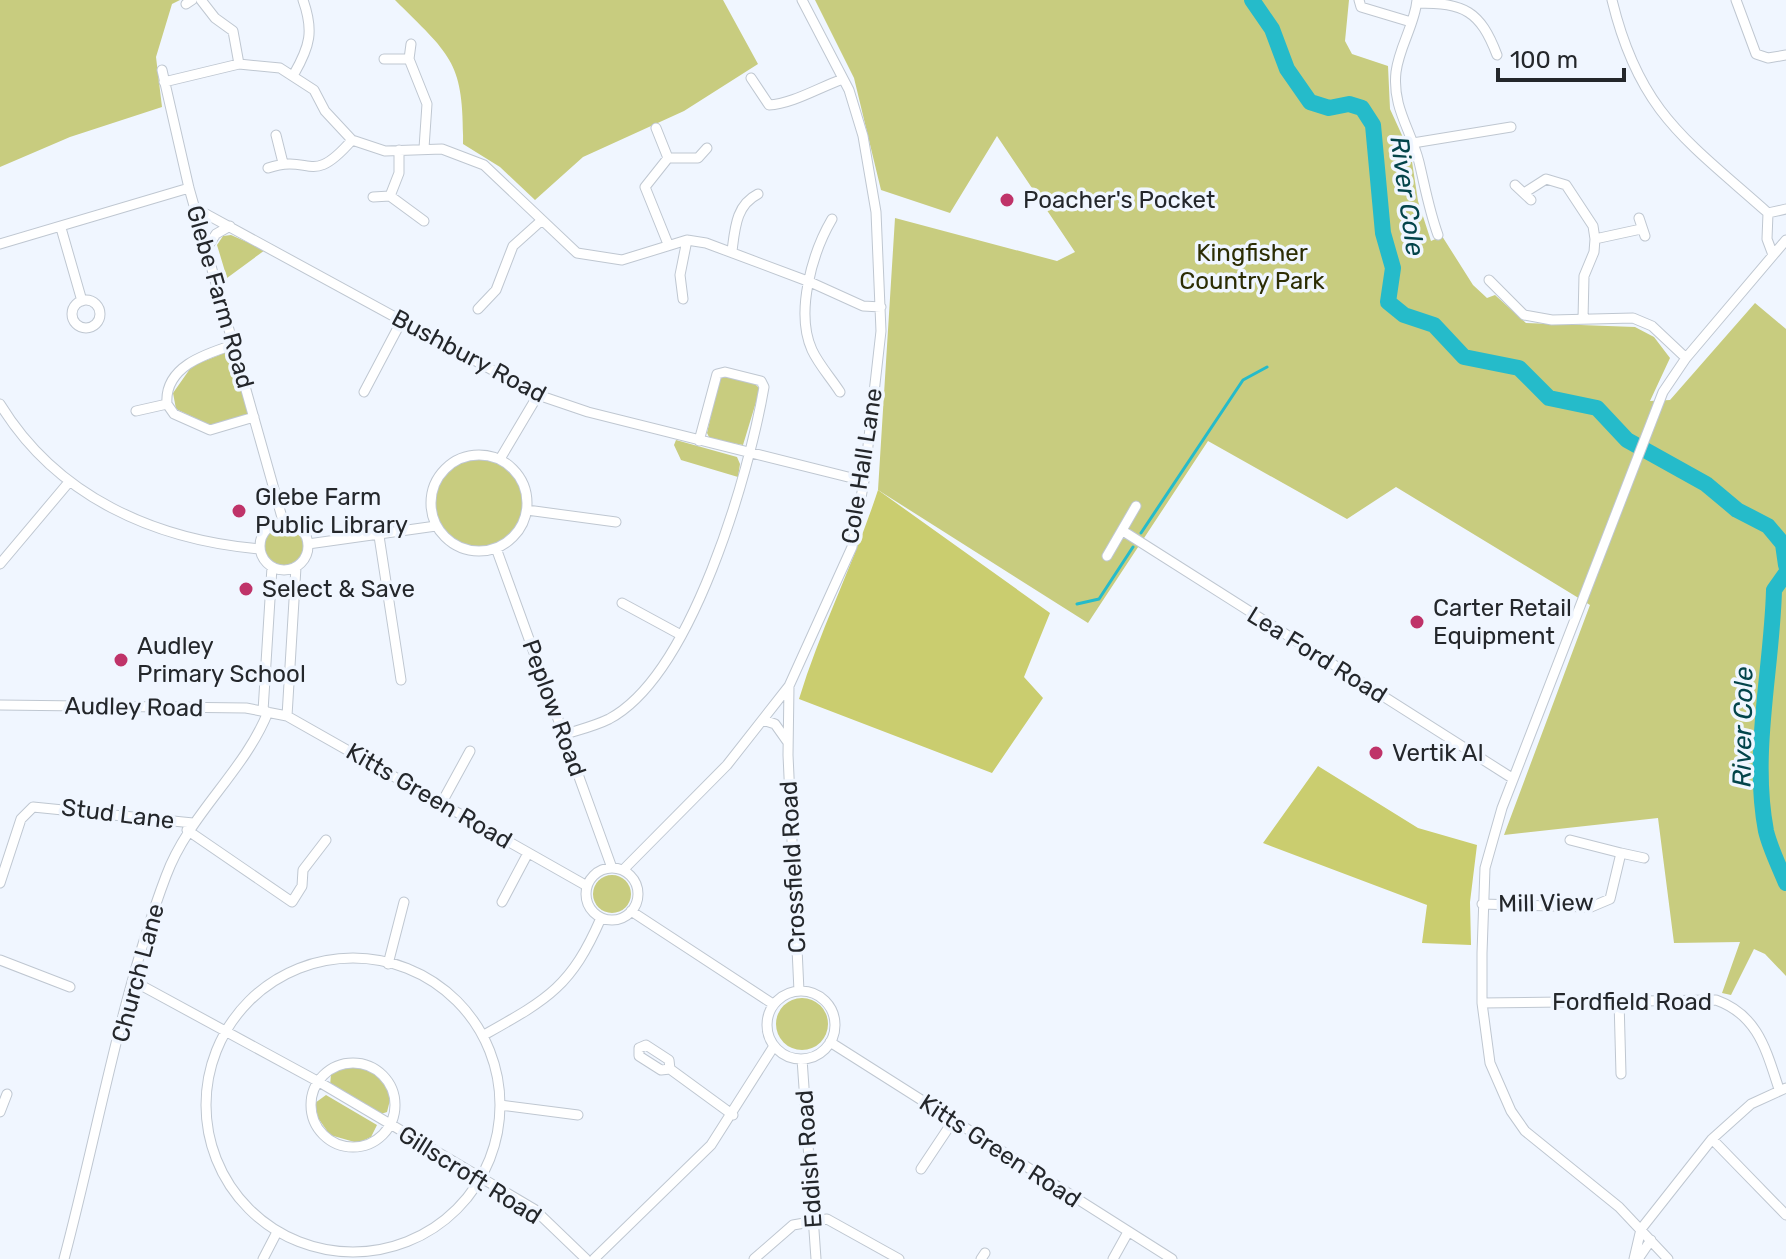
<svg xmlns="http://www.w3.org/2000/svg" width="1786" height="1259" viewBox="0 0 1786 1259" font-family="Rubik,sans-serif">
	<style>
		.green { fill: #c8cc7f }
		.forest { fill: #cacd6f }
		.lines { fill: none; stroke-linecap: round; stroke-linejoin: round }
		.stream { stroke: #25bbca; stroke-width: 3 }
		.river { stroke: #25bbca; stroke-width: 16 }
		.minor-casing { stroke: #bfc7d1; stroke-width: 11 }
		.minor { stroke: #fff; stroke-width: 9 }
		.poi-dot { fill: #bf3369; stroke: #f0f6ff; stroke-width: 3 }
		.labels { text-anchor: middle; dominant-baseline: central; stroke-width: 7; stroke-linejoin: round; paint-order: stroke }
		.poi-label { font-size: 24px; fill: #24272b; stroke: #f0f6ff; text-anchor: start }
		.park-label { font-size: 24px; fill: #2c2d04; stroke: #f0f6ff }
		.street-label { font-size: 24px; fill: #24272b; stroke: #f0f6ff }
		.water-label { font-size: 26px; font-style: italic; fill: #03444a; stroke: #f0f6ff }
	</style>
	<rect width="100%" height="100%" fill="#f0f6ff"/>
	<path class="green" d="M0 0H180L172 4 156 57 162 107 70 137 0 167Z
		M395 0H723L758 64 684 111 583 157 535 200 500 167 463 144C464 61 451 56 395 0Z
		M815 0H1349L1345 41 1352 54 1388 66 1390 109 1411 155 1418 201 1431 241 1442 236 1473 285 1487 298 1495 295 1526 323 1635 327 1654 337 1670 358 1650 401 1670 400 1755 303 1786 329V976L1765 954 1754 949 1731 995 1722 993 1740 942 1674 943 1658 818 1504 835 1590 605 1396 487 1347 519 1208 441 1088 623 878 490 895 218 1057 261 1075 252 997 136 950 213 881 190 854 78Z
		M231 235 265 250 227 278 217 245 223 236Z
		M232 350 251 414 212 426 176 409 173 393 192 366Z
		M724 376 754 383 760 389 743 445 710 439 707 433 719 380Z
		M676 440 737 457 740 464 738 477 681 460 674 445Z
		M435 503a44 44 0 1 1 88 0a44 44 0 1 1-88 0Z
		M264 545a20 20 0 1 1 40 0a20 20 0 1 1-40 0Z
		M593 894a19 19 0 1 1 38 0a19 19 0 1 1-38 0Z
		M776 1024a26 26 0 1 1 52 0a26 26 0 1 1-52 0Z
		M361 1067C377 1071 384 1078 392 1092L387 1112 381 1114 330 1086 331 1074 340 1068Z
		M326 1095 377 1125 371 1137 358 1143 330 1135 318 1118 315 1103Z"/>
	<path class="forest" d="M878 490 1050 613 1024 677 1043 698 992 773 799 699C821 627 855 561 878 490Z
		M1318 766 1418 828 1477 845 1470 902 1471 945 1422 943 1427 905 1263 843Z"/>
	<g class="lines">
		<path class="stream" d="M1141 533 1243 380 1267 367
			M1077 604 1099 599 1133 547"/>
		<path class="river" d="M1252 0 1272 29 1287 69 1310 102 1329 108 1349 104 1362 108 1373 125 1383 233 1393 268 1388 302 1404 315 1434 325 1464 357 1519 368 1549 398 1597 408 1627 440 1706 484 1737 510 1768 526 1783 544 1786 565
			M1786 573 1774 590C1772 669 1751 752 1766 831 1770 848 1779 866 1786 883"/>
		<defs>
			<path id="minor" d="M201 0 215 18 233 31 239 64
				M1359 0 1361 7 1411 22
				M1417 0C1415 24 1399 47 1396 72 1392 107 1411 130 1419 162 1425 187 1429 210 1438 235
				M1612 0C1639 112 1686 140 1768 213L1767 239 1773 255
				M1736 0 1756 54 1768 58 1786 55
				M1417 3C1465 3 1480 11 1497 55
				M186 4 192 0
				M411 44 409 59 427 104 424 148
				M384 59H409
				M162 70 189 188 283 521
				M294 74C310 46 314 31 303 0
				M751 78 769 105C792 104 820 87 843 79
				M164 82 239 64 280 68 314 90 325 111 352 140 385 151 442 149 484 165 577 253 622 260 687 240 706 243 810 282 863 306 881 307
				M656 128 668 158 645 187 668 244
				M276 135 283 163
				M1413 143 1511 127
				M399 150V173L390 196 424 221
				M668 158H698L707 148
				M268 168C312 153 310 188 352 140
				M1515 185 1531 200
				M1524 193 1546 179 1566 185 1593 226 1595 239 1594 252 1584 276 1583 319
				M373 197 390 196
				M195 208 538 395 588 412 864 481
				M1768 213 1786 209
				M1639 218 1645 236
				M832 219C812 253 795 313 812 350 819 365 831 378 840 392
				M61 228 82 301
				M1595 239 1641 229
				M0 244 189 188
				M206 249 216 234 230 226
				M732 251C735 228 736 205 758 194
				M1489 280 1524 315 1552 320 1633 318 1652 326 1686 358
				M683 299 680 275 687 240
				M72 314a14 14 0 1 1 28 0a14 14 0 1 1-28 0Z
				M478 309 496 290 513 246 542 220
				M233 345C205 354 164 367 167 404L174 414 210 430 254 417
				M364 392 402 320
				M0 404C57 497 155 540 260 549
				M136 411 167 404
				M431 503a48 48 0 1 1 96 0a48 48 0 1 1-96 0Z
				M500 459 538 395
				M527 510 616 522
				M260 546a24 24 0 1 1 48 0a24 24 0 1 1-48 0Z
				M1123 531 1512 778
				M379 536 401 680
				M308 544 436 526
				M496 548 612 868
				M1107 556 1136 506
				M0 564 69 482
				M622 603 681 635
				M789 686 788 755 799 991
				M0 705 246 708 287 716 587 886
				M263 711 272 567
				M287 716 296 567
				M763 720 775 724 787 741
				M563 735C578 730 595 726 609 719 692 675 749 474 764 387L761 381 725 372 717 374 699 441
				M441 804 470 751
				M187 830 292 902 302 886 303 870 326 840
				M1621 853 1644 858
				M586 894a26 26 0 1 1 52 0a26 26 0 1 1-52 0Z
				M623 870 727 765 789 686 852 547 864 481 881 331 876 212 863 136 849 90 802 0
				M0 883 21 819 33 807 193 823
				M502 902 528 853
				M1482 904 1591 907 1610 899 1621 853 1570 840
				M631 911 773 1004
				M206 1105a147 147 0 1 1 294 0a147 147 0 1 1-294 0Z
				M0 960 70 987
				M388 964 404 902
				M135 982 319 1082 534 1209 586 1259
				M767 1025a34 34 0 1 1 68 0a34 34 0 1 1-68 0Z
				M1619 1000 1621 1074
				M1482 1003 1716 1000C1758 1015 1766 1050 1779 1089
				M484 1035C548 999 571 987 601 918
				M830 1042 1172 1259
				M802 1059 816 1259
				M311 1105a42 42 0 1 1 84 0a42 42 0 1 1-84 0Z
				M670 1069 669 1060 646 1045 639 1048V1056L661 1070 670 1069 733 1115
				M500 1105 578 1115
				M0 1112 7 1094
				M1712 1139 1786 1215
				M921 1169 953 1121
				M64 1259C97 1135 121 995 166 876 189 814 244 772 268 712
				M263 1259 277 1232
				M594 1259 711 1145 774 1046
				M754 1259 793 1225 827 1219 899 1259
				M981 1259 985 1253
				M1113 1259 1128 1232
				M1634 1259 1641 1229 1712 1139 1751 1104 1786 1088
				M1638 1259 1651 1240
				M1668 1259 1619 1207 1525 1131 1511 1111 1490 1063 1482 1003V953L1485 868 1502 808 1663 392 1686 358 1786 240"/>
		</defs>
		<use href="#minor" class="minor-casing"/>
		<use href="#minor" class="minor"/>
	</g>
	<g class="poi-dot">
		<circle cx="1007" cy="200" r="8"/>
		<circle cx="239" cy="511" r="8"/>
		<circle cx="246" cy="589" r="8"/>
		<circle cx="1417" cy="622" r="8"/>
		<circle cx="121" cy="660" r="8"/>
		<circle cx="1376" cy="753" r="8"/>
	</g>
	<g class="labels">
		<g class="poi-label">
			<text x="1023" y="200">Poacher's Pocket</text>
			<text x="255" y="497">Glebe Farm<tspan x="255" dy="28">Public Library</tspan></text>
			<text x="262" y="589">Select &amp; Save</text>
			<text x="1433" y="608">Carter Retail<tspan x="1433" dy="28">Equipment</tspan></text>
			<text x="137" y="646">Audley<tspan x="137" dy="28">Primary School</tspan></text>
			<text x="1392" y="753">Vertik Al</text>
		</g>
		<g class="park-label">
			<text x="1252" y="253">Kingfisher<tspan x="1252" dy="28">Country Park</tspan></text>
		</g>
		<g class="street-label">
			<text transform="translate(220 297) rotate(74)">Glebe Farm Road</text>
			<text transform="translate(469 356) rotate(28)">Bushbury Road</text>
			<text transform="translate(862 466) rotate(-81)">Cole Hall Lane</text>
			<text transform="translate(1317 655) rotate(32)">Lea Ford Road</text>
			<text transform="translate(134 707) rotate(1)">Audley Road</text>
			<text transform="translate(554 708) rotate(70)">Peplow Road</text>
			<text transform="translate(429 796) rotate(30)">Kitts Green Road</text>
			<text transform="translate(118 814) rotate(7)">Stud Lane</text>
			<text transform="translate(793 867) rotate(-93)">Crossfield Road</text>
			<text transform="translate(1546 903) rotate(-1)">Mill View</text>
			<text transform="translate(138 973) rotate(-75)">Church Lane</text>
			<text x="1632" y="1002">Fordfield Road</text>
			<text transform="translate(1000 1151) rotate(33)">Kitts Green Road</text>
			<text transform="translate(809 1159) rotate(-94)">Eddish Road</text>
			<text transform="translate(470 1175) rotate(32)">Gillscroft Road</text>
		</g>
		<g class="water-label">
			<text transform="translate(1407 196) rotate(82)">River Cole</text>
			<text transform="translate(1743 727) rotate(-89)">River Cole</text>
		</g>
	</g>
	<path d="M1498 68v12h126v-12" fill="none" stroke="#24272b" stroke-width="4"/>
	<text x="1510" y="68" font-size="24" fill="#24272b" stroke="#f0f6ff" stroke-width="6" paint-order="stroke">100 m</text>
</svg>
